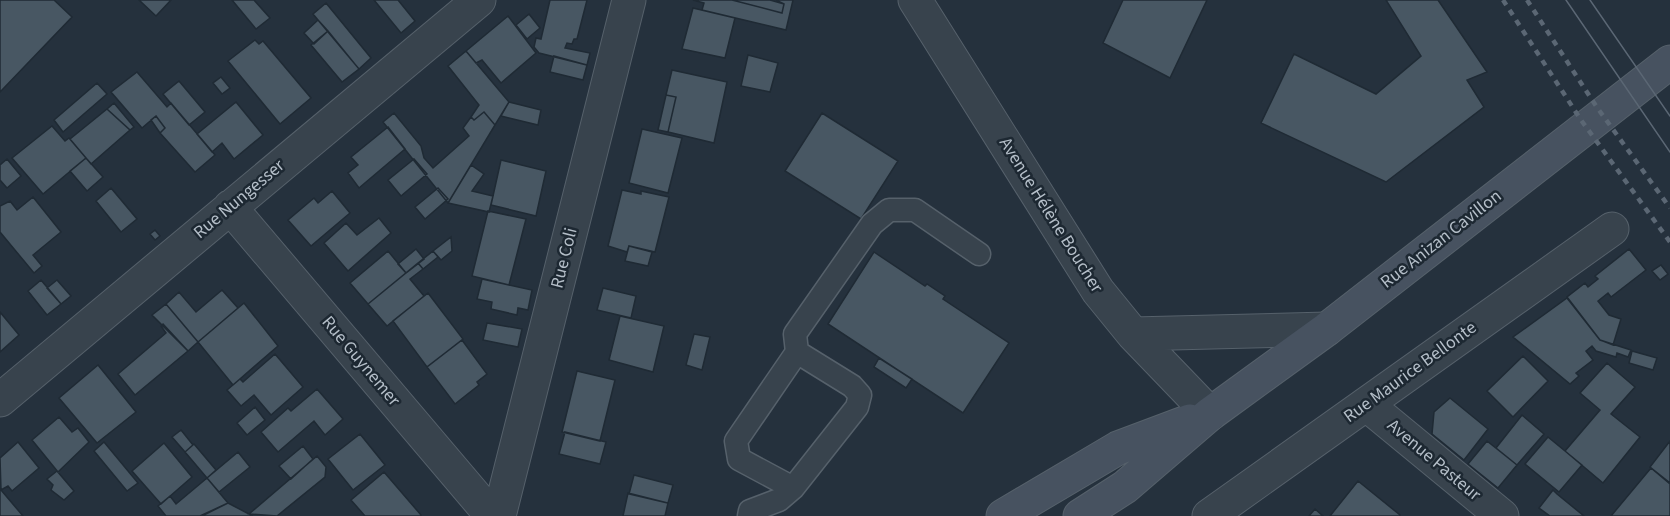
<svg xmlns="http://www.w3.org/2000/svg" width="1670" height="516" viewBox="0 0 1670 516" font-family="'Source Sans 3',sans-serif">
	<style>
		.building { fill: #485763; stroke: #1f2a34; stroke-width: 1.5 }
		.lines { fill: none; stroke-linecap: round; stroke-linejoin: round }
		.service-casing { stroke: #56616b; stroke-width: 25 }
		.minor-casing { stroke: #56616b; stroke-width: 35 }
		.secondary-casing { stroke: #56616b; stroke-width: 35 }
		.service { stroke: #38434d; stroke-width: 22 }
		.minor { stroke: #38434d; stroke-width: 33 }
		.secondary { stroke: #475260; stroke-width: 33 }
		.tram { stroke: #5b6774; stroke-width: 1.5 }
		.rail { stroke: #5b6774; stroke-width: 4.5; stroke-dasharray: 6 6; stroke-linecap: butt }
		.labels { text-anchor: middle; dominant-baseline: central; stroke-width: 5; stroke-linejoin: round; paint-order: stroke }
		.street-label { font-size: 18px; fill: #b4bec8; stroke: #1d2832 }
	</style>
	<rect width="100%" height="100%" fill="#25313d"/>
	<path class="building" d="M0 0H54L72 17 0 92Z
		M139 0H171L156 16Z
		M232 0H254L270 18 256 29Z
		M374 0H398L415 21 401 33Z
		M550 0H587L577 39H574L572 44 567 43 565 48 590 53 587 65 539 53 534 47 536 38 541 39Z
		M693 0H732L782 13 784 4 776 0H793L786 30 702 10 704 3Z
		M732 0H770L784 4 782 13Z
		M1123 0H1207L1170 78 1103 43Z
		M1386 0H1438L1487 72 1467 80 1484 107 1386 182 1261 123 1294 54 1376 94 1421 56Z
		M326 3 371 58 359 69 313 14Z
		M693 8 735 18 725 58 682 49Z
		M529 14 540 28 527 39 516 25Z
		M508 16 536 53 501 83 482 60 476 63 466 51Z
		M318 20 328 31 314 44 304 33Z
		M328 31 359 69 342 82 311 45Z
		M255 40 259 44 263 41 311 98 280 124 228 61Z
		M466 51 509 102 495 125 484 112 474 120 471 117 479 105 448 66Z
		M748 55 778 63 770 92 741 86Z
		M554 56 587 65 583 80 550 72Z
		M672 70 727 82 714 143 668 132 676 97 666 95Z
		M137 72 167 107 171 103 215 155 195 172 160 133 165 128 156 116 142 128 111 92Z
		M221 77 230 88 222 94 213 83Z
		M179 81 205 112 189 125 163 94Z
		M97 83 107 94 63 132 54 120Z
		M666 95 676 97 668 132 658 130Z
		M236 102 263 135 234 159 222 143 212 152 197 134Z
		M509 102 541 110 538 125 501 116Z
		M114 103 134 127 130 130 107 109Z
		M107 109 130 130 91 164 70 139Z
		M484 112 495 125 448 203 383 122 394 113 421 146 424 158 433 168 469 136 463 128 471 117 474 120Z
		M822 113 898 161 861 219 785 171Z
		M156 116 165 128 160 133 151 120Z
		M52 126 65 141 69 138 86 158 43 194 12 158Z
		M388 127 405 149 359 188 348 173 358 165 351 157Z
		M642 129 682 138 668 193 629 183Z
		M86 158 103 177 87 191 70 171Z
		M7 159 21 176 7 188 0 180V165Z
		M414 159 427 174 401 196 388 180Z
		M501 160 546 171 536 216 491 205Z
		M471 165 484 174 472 191 493 196 489 212 448 203Z
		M111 188 137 219 121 232 96 201Z
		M438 188 448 199 425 219 415 207Z
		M622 190 641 194V191L669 197 655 252 629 246 627 252 608 246Z
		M332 191 350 213 311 246 288 220 314 198 318 203Z
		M33 197 61 232 33 255 42 266 34 273 0 232V206L10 201 17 210Z
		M488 211 526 219 509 285 472 276Z
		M379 218 391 233 348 271 324 243 346 223 357 235Z
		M155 230 160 236 155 240 150 234Z
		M451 237 452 251 441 260 433 251Z
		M629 246 652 252 648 266 625 261Z
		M416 249 424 259 406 273 398 264Z
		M1629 249 1646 270 1611 297 1608 293 1598 301 1609 315 1621 319 1613 345 1600 340 1567 297 1585 283 1588 287 1598 279 1595 276Z
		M388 251 406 273 368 304 350 283Z
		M433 251 438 257 423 269 418 263Z
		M874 252 925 286 927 284 945 296 943 299 1009 343 963 413 828 324Z
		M418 263 423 269 410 279 424 296 387 326 368 304Z
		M1661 265 1668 274 1660 280 1652 271Z
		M482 279 532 290 528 310 518 308 517 315 491 309 492 302 477 299Z
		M41 280 61 304 47 315 28 291Z
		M57 280 71 296 61 304 47 288Z
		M603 288 636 296 631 318 597 310Z
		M222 290 238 308 198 342 166 304 179 292 196 312Z
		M428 293 463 339 427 367 393 321Z
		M1567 298 1600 340 1631 350 1628 357 1617 353 1616 357 1596 351 1592 346 1586 351 1593 360 1576 373 1579 376 1570 384 1513 337Z
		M244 303 278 346 233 385 198 342Z
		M166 304 198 342 188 351 152 315Z
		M0 312 19 335 0 352Z
		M620 316 664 326 653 372 609 360Z
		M487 323 522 329 518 347 483 340Z
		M163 324 188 351 135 395 118 374 166 333 161 326Z
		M694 334 710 337 702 370 686 365Z
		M462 340 487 374 477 382 479 385 455 404 427 367Z
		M1632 351 1657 358 1653 370 1629 363Z
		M275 354 303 387 271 415 254 395 241 406 227 390 240 379 243 382Z
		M1523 356 1548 381 1513 417 1487 391Z
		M879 358 912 379 906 388 874 367Z
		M1607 363 1635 387 1611 414 1640 437 1603 483 1565 451 1600 410 1580 393Z
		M98 365 136 412 97 443 59 398Z
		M577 371 615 380 600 441 562 432Z
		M317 389 343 419 325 435 314 421 278 452 261 432 288 408 291 411Z
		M1450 398 1488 429 1464 460 1432 434 1434 412Z
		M255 407 265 420 247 435 237 423Z
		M1522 415 1544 434 1517 465 1496 448Z
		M59 417 72 432 78 428 89 442 58 472 32 440Z
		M181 430 193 445 185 452 172 437Z
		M565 432 606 442 600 464 559 454Z
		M360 434 385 465 353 490 328 459Z
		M1548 437 1582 465 1559 492 1525 464Z
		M1487 441 1517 465 1498 488 1468 464Z
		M1670 441V483L1650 467Z
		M18 442 39 468 12 491 8 486 1 490 0 458Z
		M104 442 138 483 127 491 94 451Z
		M164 443 192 477 161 504 132 471Z
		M194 444 216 470 207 478 185 452Z
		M303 446 313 459 291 479 279 466Z
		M238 452 250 467 219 492 207 478Z
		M317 456 326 467 325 477 277 516 249 514Z
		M1651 468 1670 484V516H1611Z
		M57 471 74 491 64 500 51 490 53 485 47 479Z
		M384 472 421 515V516H365L351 500Z
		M634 475 673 485 668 503 629 494Z
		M207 478 228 503 200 516H166L158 506 170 496 176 504Z
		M1358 481 1400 515 1399 516H1330Z
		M0 489 1 490 23 516H0Z
		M1553 490 1557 494 1584 516H1550L1539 508Z
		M628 493 668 503 665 516H623Z
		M228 503 249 514 253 516H202Z
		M1315 509 1323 516H1309Z"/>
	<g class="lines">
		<defs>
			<path id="service" d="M793 488 739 459 736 441 797 352 795 334 872 224 889 210H915L979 254
				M749 516 750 511 779 500 793 488 857 407 860 395 852 386 797 352"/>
			<path id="minor" d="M915 0 1098 291 1133 334 1210 414
				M230 207 492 516
				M1133 334 1327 329
				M0 400 479 0
				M1366 404 1502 516
				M499 516 629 0
				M1209 516 1612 229"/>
			<path id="secondary" d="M1003 516 1118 448 1190 421
				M1080 516 1125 487 1210 414 1327 329 1670 62"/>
		</defs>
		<use href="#service" class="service-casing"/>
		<use href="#minor" class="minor-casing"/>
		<use href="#secondary" class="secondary-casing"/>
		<use href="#service" class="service"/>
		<use href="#minor" class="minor"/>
		<use href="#secondary" class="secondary"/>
		<path class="tram" d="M1566 0 1670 152
			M1590 0 1670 116"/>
		<path class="rail" d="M1503 0 1581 120 1670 242
			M1527 0 1596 106 1670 208"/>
	</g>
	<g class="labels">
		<g class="street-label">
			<text transform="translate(239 199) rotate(-40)">Rue Nungesser</text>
			<text transform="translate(1051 215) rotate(58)">Avenue Hélène Boucher</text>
			<text transform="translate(1441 239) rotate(-38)">Rue Anizan Cavillon</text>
			<text transform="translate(564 258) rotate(-76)">Rue Coli</text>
			<text transform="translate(361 361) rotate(50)">Rue Guynemer</text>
			<text transform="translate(1410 372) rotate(-36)">Rue Maurice Bellonte</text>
			<text transform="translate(1434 460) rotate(40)">Avenue Pasteur</text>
		</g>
	</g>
</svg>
